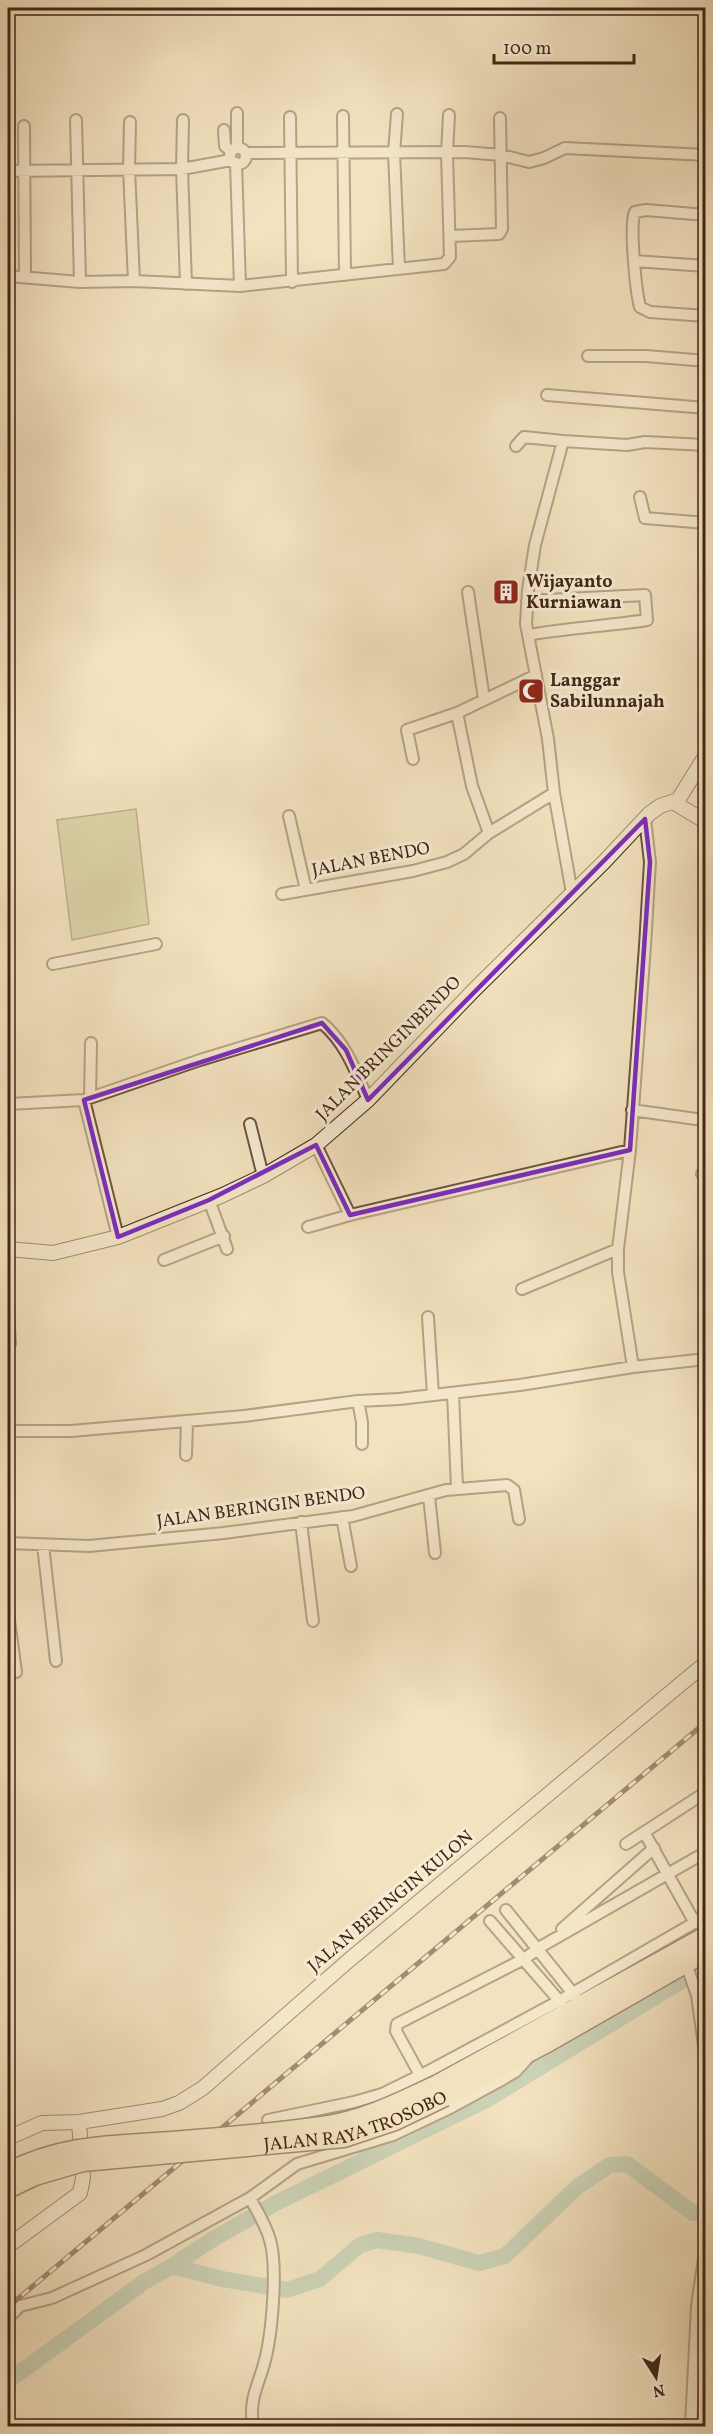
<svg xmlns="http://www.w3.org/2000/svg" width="713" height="2434" viewBox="0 0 713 2434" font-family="Vollkorn,serif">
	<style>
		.green { fill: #c3c08c; stroke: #837250; stroke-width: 1.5 }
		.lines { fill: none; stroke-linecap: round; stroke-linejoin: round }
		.river { stroke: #9dbfab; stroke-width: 16 }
		.street-casing { stroke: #6f5440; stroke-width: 14 }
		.secondary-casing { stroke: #432515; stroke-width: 16 }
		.highway-casing { stroke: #432515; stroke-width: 21 }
		.street { stroke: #f7ecd5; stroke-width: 10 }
		.secondary { stroke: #f7ecd5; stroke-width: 14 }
		.highway { stroke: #f3e2bf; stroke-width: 18 }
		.rail-casing { stroke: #432515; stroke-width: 5 }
		.rail { stroke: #f7ecd5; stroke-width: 3; stroke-dasharray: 9; stroke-linecap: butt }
		.highway-bridge-casing { stroke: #432515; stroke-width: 21; stroke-linecap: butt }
		.highway-bridge { stroke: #f3e2bf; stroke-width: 18 }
		.marked { fill: none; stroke: #7b2cbf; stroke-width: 4.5; stroke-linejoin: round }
		.labels { text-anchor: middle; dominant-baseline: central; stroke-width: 6; stroke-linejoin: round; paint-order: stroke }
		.poi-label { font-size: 18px; font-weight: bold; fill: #432515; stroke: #f7ecd5; text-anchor: start }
		.street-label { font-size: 18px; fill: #432515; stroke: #f7ecd5 }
	</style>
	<rect width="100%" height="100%" fill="#f3e2bf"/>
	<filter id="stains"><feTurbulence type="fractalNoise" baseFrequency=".00333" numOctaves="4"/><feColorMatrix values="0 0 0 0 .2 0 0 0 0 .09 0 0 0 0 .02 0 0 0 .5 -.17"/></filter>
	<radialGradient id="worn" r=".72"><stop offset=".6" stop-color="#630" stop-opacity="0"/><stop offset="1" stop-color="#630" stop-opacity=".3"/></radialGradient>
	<path class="green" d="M136 809 149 924 72 940 57 820Z"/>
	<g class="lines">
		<path class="river" d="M172 2266 210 2241 276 2203 488 2099 706 1966
			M8 2381 144 2282 172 2266 222 2279 287 2290 320 2279 360 2245 377 2240 419 2246 479 2263 505 2256 577 2187 610 2165 627 2164 693 2213 706 2212"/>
		<defs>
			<path id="street" d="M397 114 394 153 399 268
				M343 116 345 275
				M290 117 292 282
				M76 120 80 282
				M183 120 182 169 186 284
				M130 122 129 169 134 281
				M24 126 25 277
				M224 130 225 146 231 151
				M237 148V113
				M230 156a8 8 0 1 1 16 0a8 8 0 1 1-16 0Z
				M245 153 465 152 501 155 529 162 544 158 565 148 706 155
				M236 163 240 286
				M8 171 182 169 231 160
				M706 215 646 210 635 212C629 224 636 292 640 307L650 312 706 316
				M451 236 499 234 502 229 500 118
				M634 261 706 266
				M8 276 80 282 134 281 240 286 444 264 450 257 447 153 449 115
				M588 356H646L706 361
				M547 395 706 408
				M516 446 524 437 563 441
				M640 497 645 518 706 523
				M468 592 484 699
				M527 601 645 595 647 620C607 626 567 628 528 635
				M457 713 472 786 489 833
				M413 759 407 730 457 713 536 675
				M289 816 306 890
				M572 893 554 793 548 739 526 624 528 590 535 545 563 441 627 445 645 442 706 445
				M282 894 413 871 447 862 464 854 489 833 554 793
				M53 964 156 944
				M90 1098 91 1043
				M84 1100 118 1237
				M8 1104 84 1100 200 1060 322 1023C346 1043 356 1072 368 1100
				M632 1110 696 1119
				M250 1124 263 1176
				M316 1145 350 1215
				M702 1174 706 1175
				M209 1200 227 1249
				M308 1227 350 1215 630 1150
				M164 1260 224 1236
				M522 1289 618 1249
				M8 1305 10 1344
				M428 1317 433 1395
				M633 1367 618 1272V1249L630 1150 645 946 650 862 645 819
				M453 1393 457 1488
				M358 1401 362 1422V1444
				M8 1431H71L244 1416 358 1401 399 1399 520 1385 633 1367 706 1359
				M186 1455 187 1421
				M429 1496 435 1553
				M342 1517 351 1566
				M301 1522 313 1621
				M8 1543 89 1546 224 1533 353 1516 446 1490 507 1485 514 1490 519 1519
				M43 1545 56 1661
				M8 1613 16 1672 8 1674
				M644 1832 695 1923
				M626 1844 706 1792
				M506 1910 575 1996
				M490 1921 563 2005
				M562 1929 654 1848
				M686 1964 697 1995 706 2060
				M420 2075 396 2031 397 2024 524 1959 542 1946 706 1852
				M268 2120 354 2102 382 2094 429 2071 559 2001 706 1916
				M250 2198C257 2211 266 2225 270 2240 278 2267 272 2336 264 2364 257 2388 249 2400 253 2426
				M8 2304 20 2306 52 2298 146 2255 250 2198 297 2164 393 2135 448 2109 503 2079 515 2072 527 2059
				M8 2318 20 2306
				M691 2426 697 2306 706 2245"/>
			<path id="secondary" d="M673 802 706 822
				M8 1249 53 1253 118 1237 223 1195 263 1176 316 1145 368 1100 475 989 604 862 649 814 660 806 678 800 706 755
				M8 2138 42 2123 79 2122 162 2109 179 2103 203 2088 348 1961 706 1663
				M8 2246 80 2193 83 2178 79 2122"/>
			<path id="highway" d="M438 2084 706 1936
				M445 2097 549 2042 706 1952"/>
		</defs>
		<use href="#street" class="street-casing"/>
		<use href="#secondary" class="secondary-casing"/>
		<use href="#highway" class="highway-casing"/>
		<use href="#street" class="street"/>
		<use href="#secondary" class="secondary"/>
		<use href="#highway" class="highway"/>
		<defs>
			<path id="rail" d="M8 2307 706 1722"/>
		</defs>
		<use href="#rail" class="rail-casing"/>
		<use href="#rail" class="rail"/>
		<defs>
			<g id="highway-bridge">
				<path d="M8 2172C63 2144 111 2145 172 2141 222 2137 272 2133 322 2126 364 2120 400 2102 438 2084"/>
				<path id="s1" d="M8 2189 35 2176 83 2162 344 2138 395 2121 445 2097"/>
			</g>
		</defs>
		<use href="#highway-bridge" class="highway-bridge-casing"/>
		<use href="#highway-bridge" class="highway-bridge"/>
	</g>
	<path d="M0 0H713V2434H0ZM645 819 650 862 630 1150 350 1215 316 1145 209 1200 118 1237 84 1100 322 1023 346 1050 368 1100Z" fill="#f3e2bf" fill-opacity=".55" fill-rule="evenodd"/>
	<path class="marked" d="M645 819 650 862 630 1150 350 1215 316 1145 209 1200 118 1237 84 1100 322 1023 346 1050 368 1100Z"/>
	<defs>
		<symbol id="building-square" viewBox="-11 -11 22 22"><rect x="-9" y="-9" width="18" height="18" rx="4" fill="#8f2418" stroke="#f7ecd5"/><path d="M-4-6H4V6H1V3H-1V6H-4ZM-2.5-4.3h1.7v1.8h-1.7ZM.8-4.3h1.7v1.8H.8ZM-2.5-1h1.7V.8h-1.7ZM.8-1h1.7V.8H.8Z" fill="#fff"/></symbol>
		<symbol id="mosque-square" viewBox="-11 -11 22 22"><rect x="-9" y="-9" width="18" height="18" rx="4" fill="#8f2418" stroke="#f7ecd5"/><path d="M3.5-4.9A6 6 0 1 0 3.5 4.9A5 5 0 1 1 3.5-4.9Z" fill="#fff"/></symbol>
	</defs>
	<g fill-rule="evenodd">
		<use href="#building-square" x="491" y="577" width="30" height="30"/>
		<use href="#mosque-square" x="516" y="676" width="30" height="30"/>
	</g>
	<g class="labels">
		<g class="poi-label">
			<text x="526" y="582">Wijayanto<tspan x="526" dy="21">Kurniawan</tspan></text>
			<text x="550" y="681">Langgar<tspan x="550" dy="21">Sabilunnajah</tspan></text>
		</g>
		<g class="street-label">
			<text transform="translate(371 860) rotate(-11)">JALAN BENDO</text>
			<text transform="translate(389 1049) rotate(-45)">JALAN BRINGINBENDO</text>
			<text transform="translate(261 1508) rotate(-8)">JALAN BERINGIN BENDO</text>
			<text transform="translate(391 1902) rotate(-40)">JALAN BERINGIN KULON</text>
			<text stroke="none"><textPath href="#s1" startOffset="357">JALAN RAYA TROSOBO</textPath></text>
		</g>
	</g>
	<rect width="713" height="2434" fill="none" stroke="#f3e2bf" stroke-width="30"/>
	<rect x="9" y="9" width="695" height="2416" fill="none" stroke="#432515" stroke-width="3"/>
	<rect x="15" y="15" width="683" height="2404" fill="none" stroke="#432515" stroke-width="1.5"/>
	<g transform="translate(656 2377) rotate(168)" stroke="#f7ecd5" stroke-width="4.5" paint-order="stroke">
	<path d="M0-4.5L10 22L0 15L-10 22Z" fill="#432515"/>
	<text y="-9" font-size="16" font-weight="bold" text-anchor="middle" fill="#432515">N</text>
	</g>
	<path d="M494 54v9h140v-9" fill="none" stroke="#432515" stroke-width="3"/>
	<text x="503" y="54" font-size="18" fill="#432515" stroke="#f7ecd5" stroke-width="4.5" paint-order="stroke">100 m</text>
	<rect width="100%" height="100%" filter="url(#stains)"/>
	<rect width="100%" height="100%" fill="url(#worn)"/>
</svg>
